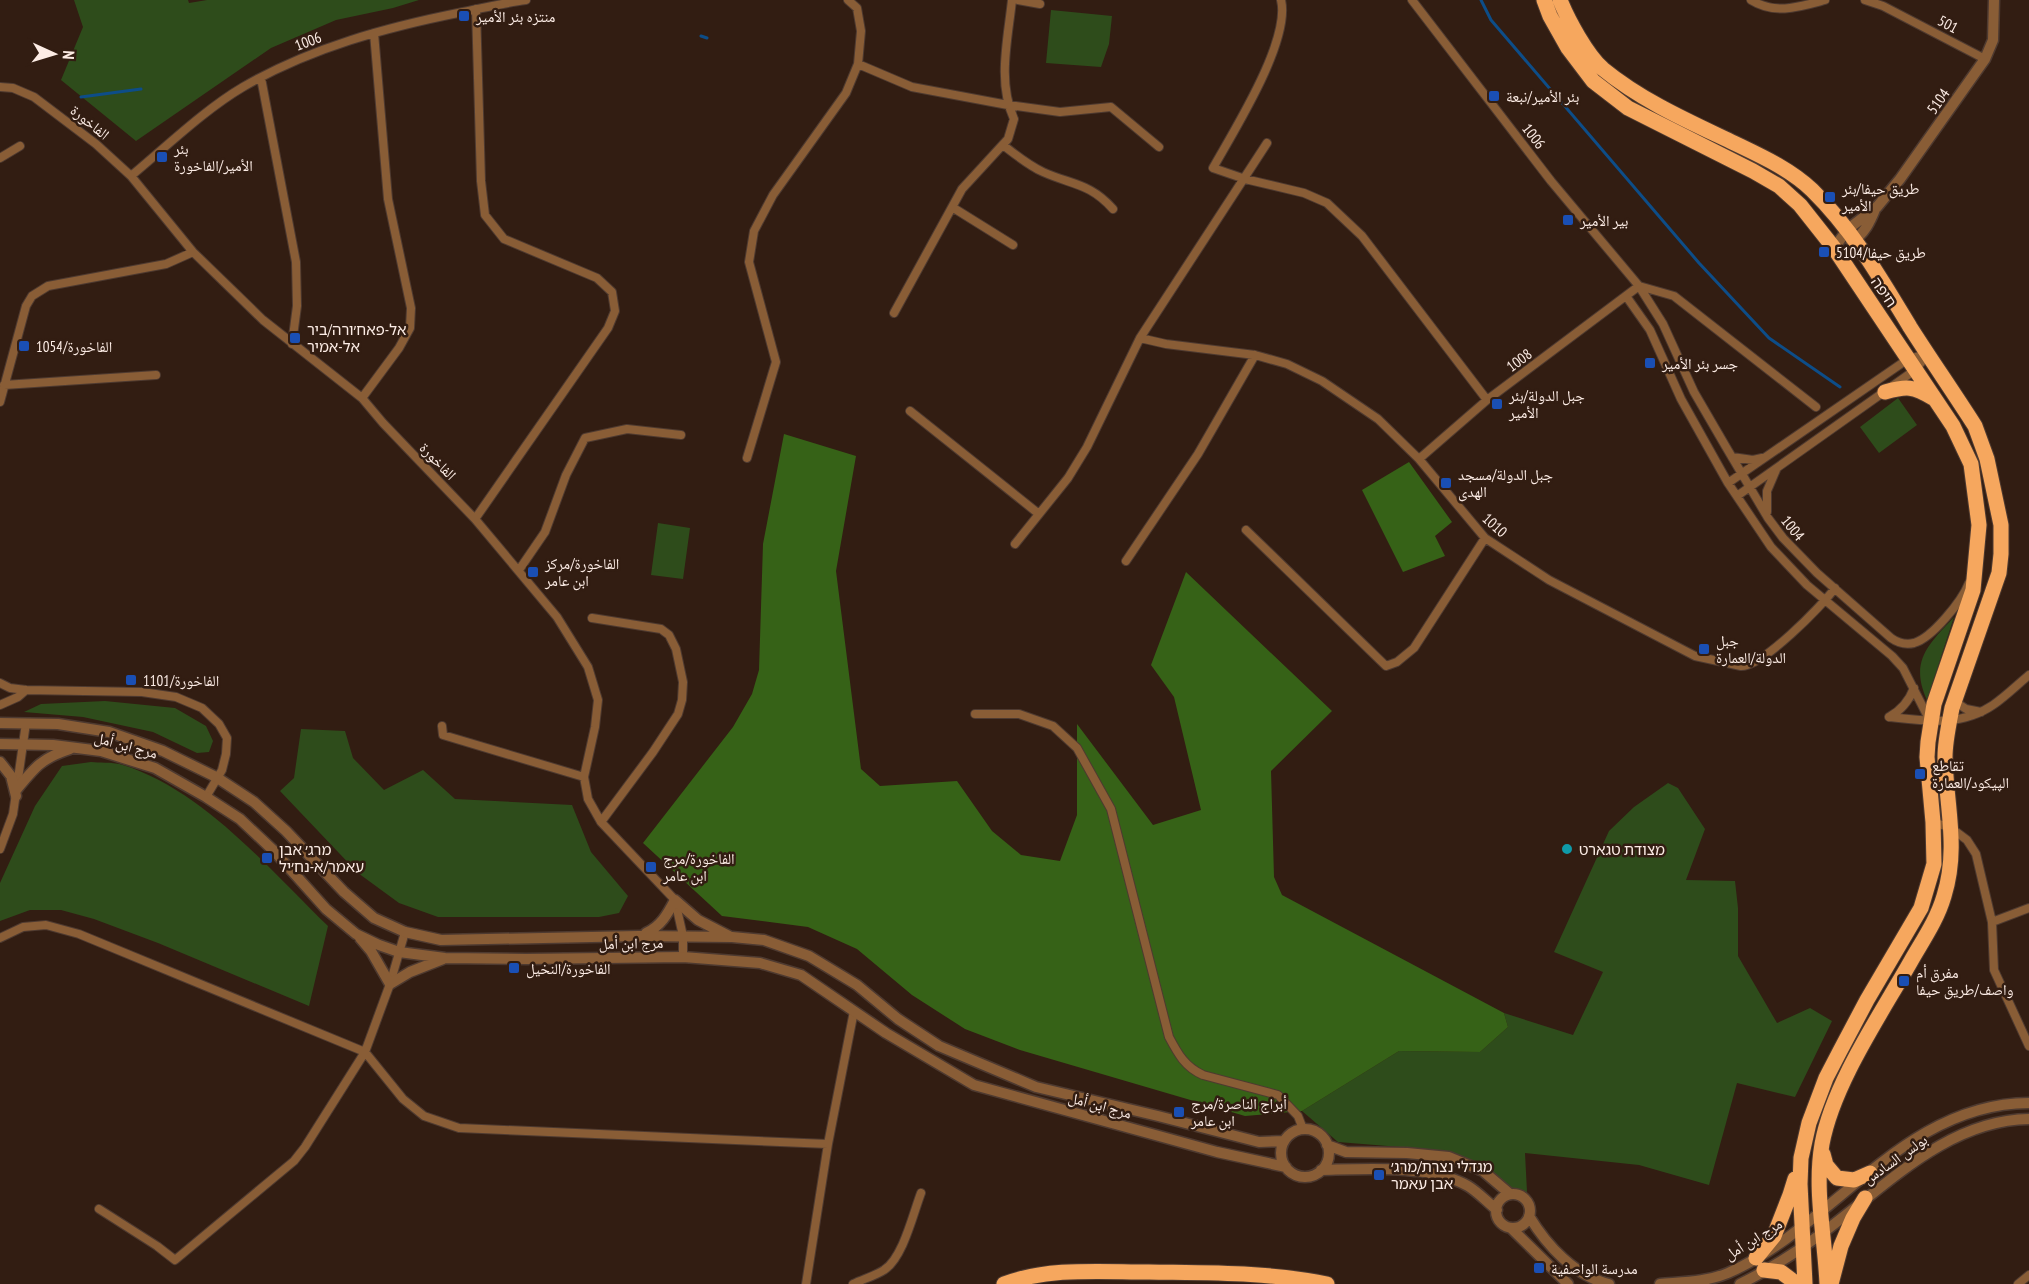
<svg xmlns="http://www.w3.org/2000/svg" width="2029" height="1284" viewBox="0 0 2029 1284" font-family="'PT Sans Narrow','Noto Naskh Arabic','Noto Sans Hebrew',sans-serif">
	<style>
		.green { fill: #2e4c1b }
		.forest { fill: #366217 }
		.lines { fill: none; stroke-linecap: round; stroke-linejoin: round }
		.stream { stroke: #0d4d88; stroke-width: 3 }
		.minor-casing { stroke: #4e3a30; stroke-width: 10 }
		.tertiary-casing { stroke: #4e3a30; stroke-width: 13 }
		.trunk-casing { stroke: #4e3a30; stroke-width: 17 }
		.minor { stroke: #895d36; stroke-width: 8 }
		.tertiary { stroke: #895d36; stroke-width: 10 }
		.trunk { stroke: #f6a75e; stroke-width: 15 }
		.transit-dot { fill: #1a4fb4; stroke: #321d12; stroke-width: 2 }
		.culture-dot { fill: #0f9aa8; stroke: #321d12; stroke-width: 2 }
		.labels { text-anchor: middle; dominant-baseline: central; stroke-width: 5; stroke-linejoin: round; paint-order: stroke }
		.poi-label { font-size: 15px; fill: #fcece5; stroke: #321d12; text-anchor: start }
		.street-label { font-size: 15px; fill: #fcece5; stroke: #321d12 }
	</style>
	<rect width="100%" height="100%" fill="#321d12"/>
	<path class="green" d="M74 0H188L189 3 207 0H419L393 8 336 20 271 48 136 141 61 80 83 27Z
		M1051 10 1112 16 1109 44 1101 67 1046 63Z
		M1898 398 1917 425 1879 453 1860 427Z
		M658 523 690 528 683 579 651 575Z
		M1954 617 1927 700C1909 661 1929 644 1954 617Z
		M105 701 175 708 206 726 213 741 209 752 197 753 153 732 83 717 24 712 41 704Z
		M301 729 345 731 353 758 384 790 423 770 455 799 572 805 591 852 628 896 619 913 599 917H438L399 903 358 873 280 791 294 778Z
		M91 762C101 763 114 762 123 765 203 790 269 869 328 926L309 1006 158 943 94 919 61 910H30L0 921V883L35 806 62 766Z
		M1668 783 1678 788 1705 829 1686 880 1735 881 1738 908V956L1777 1023 1810 1008 1832 1021 1795 1097 1737 1083 1709 1185 1639 1165 1525 1153 1527 1192 1509 1191 1459 1156 1400 1147 1338 1142 1302 1111 1399 1051 1480 1052 1508 1027 1504 1013 1573 1035 1603 972 1554 952 1609 831 1634 807Z"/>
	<path class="forest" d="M784 434 856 456 836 571 861 769 880 786 957 781 992 831 1021 855 1060 861 1077 815V724L1153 825 1201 810 1174 697 1151 665 1186 572 1332 711 1271 771 1274 877 1282 895 1504 1013 1508 1027 1480 1052 1399 1051 1302 1111 1245 1116 1020 1050 965 1029 912 995 857 949 808 927 722 916 643 843 733 727 752 694 759 670 763 544Z
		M1409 462 1452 522 1435 536 1445 556 1403 572 1362 490Z"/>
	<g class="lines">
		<path class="stream" d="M1481 0 1491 20 1699 263 1769 338 1840 387
			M701 36 707 38
			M81 97 141 89"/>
		<defs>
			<path id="minor" d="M1018 0 1040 4
				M1281 0C1291 41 1233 132 1213 168L1245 179 1304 193 1327 203 1362 236 1487 400
				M1412 0 1551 181 1639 286 1663 324 1694 392 1726 447 1768 518 1783 538 1817 573 1891 638C1898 643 1905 645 1914 643 1932 638 1962 601 1969 583
				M1751 0C1775 15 1799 7 1825 0
				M1865 0 1883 6 1985 59
				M858 64 912 87 1008 105 1060 112 1111 107 1159 147
				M261 78 296 262 297 306 292 344
				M0 87 13 88 34 97 96 144 131 176 193 252 263 320 362 398 383 423 475 519 557 617 588 667 598 700 595 727 584 777 588 799 601 822 675 900 683 936V957
				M1003 145C1016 155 1028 165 1043 172 1072 185 1090 183 1113 209
				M0 158 20 146
				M131 176C166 147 204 110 243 87 310 48 387 27 463 12 483 8 504 3 526 0
				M952 207 1013 245
				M1639 286 1674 296 1816 407
				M1626 296 1650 330 1681 399 1728 483 1771 547 1807 585 1892 656 1903 668 1930 721
				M894 313 962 189 1008 139 1014 119C997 82 1008 39 1012 0
				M1140 338 1166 344 1255 355 1287 364 1322 381 1378 419 1419 459 1485 538 1549 580 1695 656 1741 666C1762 667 1822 606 1835 588
				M4 385 156 375
				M362 398 399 348 410 328 411 308 388 199 374 33
				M0 402 26 306 32 296 48 286 166 264 193 252
				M910 411 1039 514
				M1732 457 1753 460 1762 458
				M747 458 776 362 749 262 754 231 773 195 846 93 858 64 861 31 857 8 848 0
				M1419 459 1487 400 1639 286
				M1728 483 1908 359 1928 354
				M1737 496 1915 370 1928 354
				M1767 512V491L1776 470
				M475 519 608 328 615 311 612 292 597 278 504 239 485 215 481 181 476 9
				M1246 530 1386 666 1397 662 1414 648 1485 538
				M1015 544 1068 478 1087 447 1140 338 1267 143
				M1126 561 1198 454 1255 355
				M519 570 545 532 566 475 585 438 627 429 681 435
				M592 618 661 629 669 635 676 649 683 682 682 700 678 714 653 752 601 822
				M0 683 10 688 26 690 142 692 176 697 202 708 219 724 227 738 226 754 222 770 206 797
				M1954 701 1966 709 1981 712
				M0 705 18 697 26 690
				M975 714H1019L1053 726 1077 748 1111 809 1169 1037C1178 1054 1185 1067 1203 1075L1278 1095 1298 1116 1303 1129
				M1889 717C1925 721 1961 727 1993 705 2006 696 2017 685 2029 675
				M1889 717C1902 710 1909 701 1914 688
				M442 726 443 735 584 777
				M1933 822 1951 828 1967 840 1976 854 1992 922 1994 970 2029 1046
				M0 849 13 814 26 723
				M1992 922 2029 908
				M0 938 23 927 46 925 79 934 365 1052 403 1099 424 1116 459 1128 828 1144
				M99 1209 157 1246 175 1260 294 1161 305 1147 365 1052 390 984 405 932
				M806 1284 828 1144 854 1011
				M853 1284C863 1279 875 1276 884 1270 903 1258 913 1214 921 1193
				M2018 1284 2029 1275"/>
			<path id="tertiary" d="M1851 241C1864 236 1871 220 1876 207
				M1834 248 1848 229 1877 207 1900 179 1985 59 1993 40 1994 0
				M0 723 58 724 109 732 163 751 216 777 254 802 286 831 344 892 374 918 405 932 441 940 639 936 732 937 764 940 809 956 857 985 898 1019 939 1046 1036 1087 1158 1116 1259 1142 1284 1141
				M0 744 53 745 101 751 155 768 206 797 240 819 274 851 326 909 356 934 379 945 399 952 445 958 526 959 683 957 760 963 801 975 886 1033 974 1085 1217 1152 1286 1167
				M0 762 11 776 16 796
				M17 789C35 767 42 758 70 749
				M646 933C661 926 667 915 675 900L698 920 729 936
				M360 938 371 951 390 984 410 972 443 959
				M1281 1153a24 24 0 1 1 48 0a24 24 0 1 1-48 0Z
				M1327 1145 1346 1152 1407 1153 1449 1157 1483 1171 1510 1194
				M1321 1170C1364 1169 1430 1164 1468 1186 1478 1192 1487 1202 1497 1210
				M1496 1211a17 17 0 1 1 34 0a17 17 0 1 1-34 0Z
				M1529 1216C1547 1246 1575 1276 1609 1284
				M1511 1228 1568 1284
				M1660 1284C1682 1282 1707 1282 1728 1273 1833 1227 1904 1103 2029 1103
				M1740 1284C1768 1270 1796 1253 1821 1234 1884 1188 1946 1120 2029 1119"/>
			<path id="trunk" d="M1544 0 1550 16 1568 48 1593 81 1628 108 1753 171 1779 186 1800 205 1834 248 1953 426 1971 464 1979 525 1973 590 1934 704 1928 742 1927 757 1933 822 1934 864 1921 908 1867 1000 1840 1051 1826 1078 1809 1123 1801 1158 1800 1184 1805 1284
				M1560 0C1568 20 1587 55 1603 69 1642 101 1690 122 1734 143 1761 156 1790 169 1812 190 1853 230 1881 279 1910 327 1931 360 1954 393 1975 426L1987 459 2001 525V554L1999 573 1952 708C1949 724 1945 741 1945 757 1946 806 1959 848 1944 896 1937 920 1923 940 1911 961 1881 1014 1833 1084 1822 1144 1814 1190 1825 1238 1827 1284
				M1885 392C1907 386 1913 386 1933 398
				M1823 1154 1826 1165 1837 1178 1854 1180 1870 1173
				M1756 1258 1774 1236 1790 1195 1795 1179
				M1764 1270 1781 1272 1797 1284
				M1004 1284C1049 1267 1102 1272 1149 1272 1209 1273 1269 1272 1327 1284
				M1831 1284 1841 1246 1853 1218 1865 1198"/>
		</defs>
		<use href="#minor" class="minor-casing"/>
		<use href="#tertiary" class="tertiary-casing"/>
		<use href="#trunk" class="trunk-casing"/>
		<use href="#minor" class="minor"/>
		<use href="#tertiary" class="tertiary"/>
		<use href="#trunk" class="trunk"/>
	</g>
	<g class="transit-dot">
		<rect x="458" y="10" width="12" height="12" rx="3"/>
		<rect x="1488" y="90" width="12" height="12" rx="3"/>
		<rect x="156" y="151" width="12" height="12" rx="3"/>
		<rect x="1824" y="191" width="12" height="12" rx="3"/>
		<rect x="1562" y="214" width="12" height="12" rx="3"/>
		<rect x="1818" y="246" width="12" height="12" rx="3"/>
		<rect x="289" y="332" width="12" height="12" rx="3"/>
		<rect x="18" y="340" width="12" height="12" rx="3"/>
		<rect x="1644" y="357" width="12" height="12" rx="3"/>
		<rect x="1491" y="398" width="12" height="12" rx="3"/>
		<rect x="1440" y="477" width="12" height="12" rx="3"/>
		<rect x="527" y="566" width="12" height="12" rx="3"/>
		<rect x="1698" y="643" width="12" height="12" rx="3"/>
		<rect x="125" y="674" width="12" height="12" rx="3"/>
		<rect x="1914" y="768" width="12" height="12" rx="3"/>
		<rect x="261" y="852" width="12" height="12" rx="3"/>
		<rect x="645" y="861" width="12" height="12" rx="3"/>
		<rect x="508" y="962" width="12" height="12" rx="3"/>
		<rect x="1898" y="975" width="12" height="12" rx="3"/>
		<rect x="1173" y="1106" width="12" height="12" rx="3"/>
		<rect x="1373" y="1169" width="12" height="12" rx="3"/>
		<rect x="1533" y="1262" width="12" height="12" rx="3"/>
	</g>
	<circle class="culture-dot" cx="1567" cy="849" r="6"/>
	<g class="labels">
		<g class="poi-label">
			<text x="476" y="16">منتزه بئر الأمير</text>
			<text x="1506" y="96">بئر الأمير/نبعة</text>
			<text x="174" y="148">بئر<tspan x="174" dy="17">الأمير/الفاخورة</tspan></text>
			<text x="1842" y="188">طريق حيفا/بئر<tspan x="1842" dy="17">الأمير</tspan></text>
			<text x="1580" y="220">بير الأمير</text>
			<text x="1836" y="252">طريق حيفا/5104</text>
			<text x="307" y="329">אל-פאח׳ורה/ביר<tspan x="307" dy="17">אל-אמיר</tspan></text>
			<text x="36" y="346">الفاخورة/1054</text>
			<text x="1662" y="363">جسر بئر الأمير</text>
			<text x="1509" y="395">جبل الدولة/بئر<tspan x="1509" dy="17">الأمير</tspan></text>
			<text x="1458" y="474">جبل الدولة/مسجد<tspan x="1458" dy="17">الهدى</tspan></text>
			<text x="545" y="563">الفاخورة/مركز<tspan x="545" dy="17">ابن عامر</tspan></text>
			<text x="1716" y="640">جبل<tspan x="1716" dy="17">الدولة/العمارة</tspan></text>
			<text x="143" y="680">الفاخورة/1101</text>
			<text x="1932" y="765">تقاطع<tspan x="1932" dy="17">الپيكود/العمارة</tspan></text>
			<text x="279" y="849">מרג׳ אבן<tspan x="279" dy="17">עאמר/א-נח׳יל</tspan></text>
			<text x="1579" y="849">מצודת טגארט</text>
			<text x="663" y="858">الفاخورة/مرج<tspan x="663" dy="17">ابن عامر</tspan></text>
			<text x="526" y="968">الفاخورة/النخيل</text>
			<text x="1916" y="972">مفرق أم<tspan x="1916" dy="17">واصف/طريق حيفا</tspan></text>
			<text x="1191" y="1103">أبراج الناصرة/مرج<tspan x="1191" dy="17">ابن عامر</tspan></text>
			<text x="1391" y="1166">מגדלי נצרת/מרג׳<tspan x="1391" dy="17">אבן עאמר</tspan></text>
			<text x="1551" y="1268">مدرسة الواصفية</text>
		</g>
		<g class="street-label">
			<text transform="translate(1948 24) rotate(28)">501</text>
			<text transform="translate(308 41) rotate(-21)">1006</text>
			<text transform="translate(1938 101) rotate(-55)">5104</text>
			<text transform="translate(90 122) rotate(39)">الفاخورة</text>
			<text transform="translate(1534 136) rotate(52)">1006</text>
			<text transform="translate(1884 292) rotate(56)">חיפה</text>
			<text transform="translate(1519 360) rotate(-37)">1008</text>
			<text transform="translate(438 461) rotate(46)">الفاخورة</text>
			<text transform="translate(1495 525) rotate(42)">1010</text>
			<text transform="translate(1793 528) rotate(51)">1004</text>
			<text transform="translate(126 745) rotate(15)">مرج ابن أمل</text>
			<text transform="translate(631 943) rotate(-1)">مرج ابن أمل</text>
			<text transform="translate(1100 1105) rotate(15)">مرج ابن أمل</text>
			<text transform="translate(1895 1159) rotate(-35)">بولس السادس</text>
			<text transform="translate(1753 1239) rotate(-32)">مرج ابن أمل</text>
		</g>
	</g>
	<g transform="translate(54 54) rotate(94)" stroke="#321d12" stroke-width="4.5" paint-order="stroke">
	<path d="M0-4.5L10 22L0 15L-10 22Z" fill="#fcece5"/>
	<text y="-9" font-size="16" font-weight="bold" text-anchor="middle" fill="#fcece5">N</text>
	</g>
</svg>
